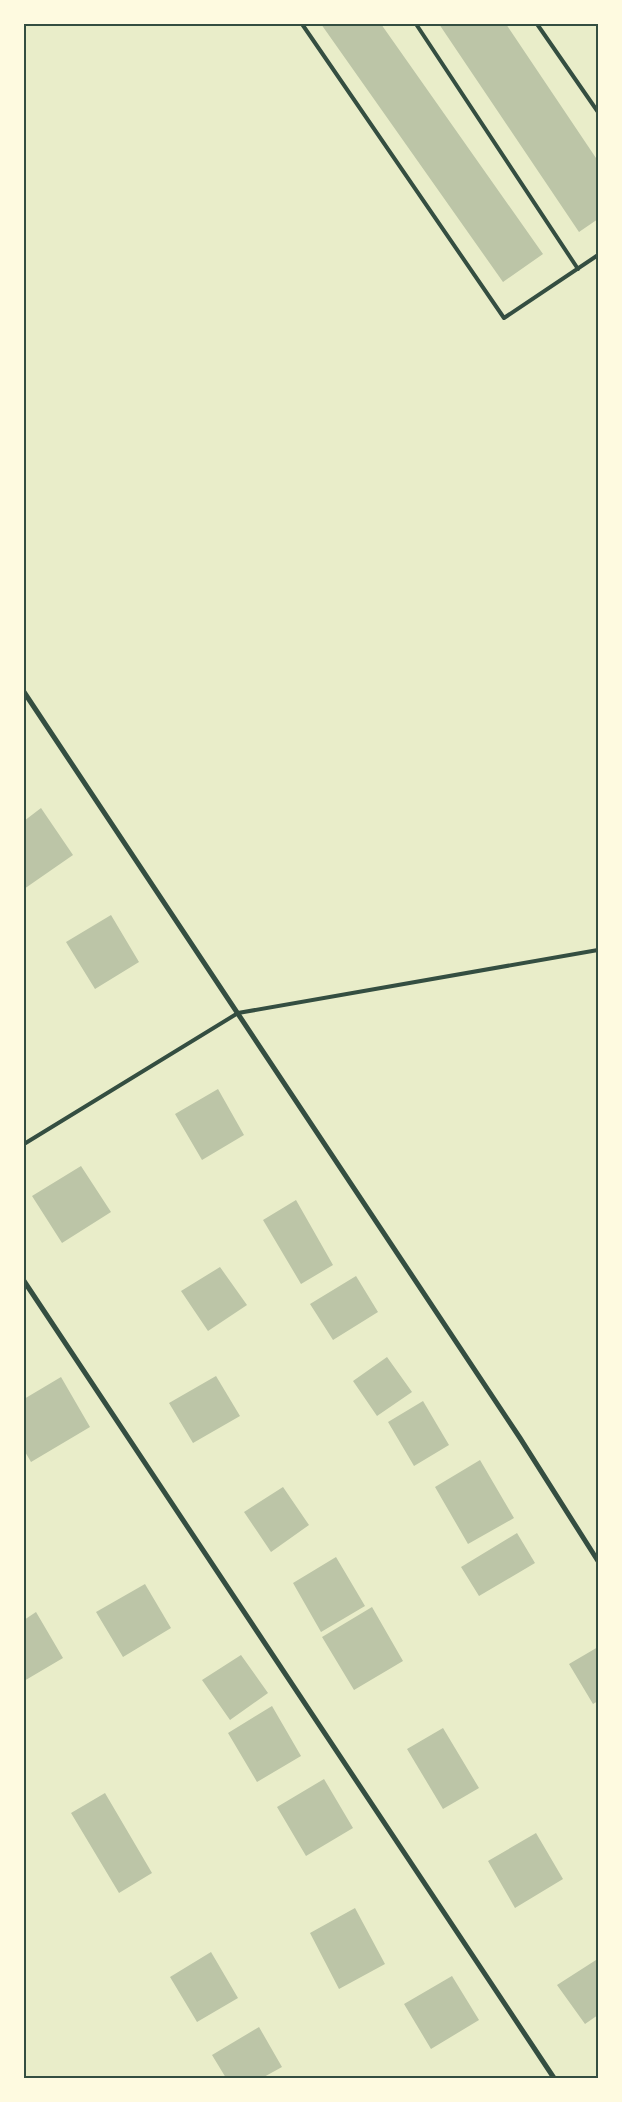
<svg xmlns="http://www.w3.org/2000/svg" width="622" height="2102" viewBox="0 0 622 2102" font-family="Raleway,sans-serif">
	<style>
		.building { fill: #bcc5a7 }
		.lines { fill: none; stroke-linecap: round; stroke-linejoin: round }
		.service { stroke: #344e41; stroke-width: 4 }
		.minor { stroke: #344e41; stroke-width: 5 }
		.neatline { fill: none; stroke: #344e41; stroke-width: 2 }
	</style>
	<rect width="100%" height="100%" fill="#e9edc9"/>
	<path class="building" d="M321 24H381L543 254 503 282Z
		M439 24H506L598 161V219L579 232Z
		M41 808 73 855 24 889V821Z
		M111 915 139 962 95 989 66 942Z
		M218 1089 244 1135 202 1160 175 1114Z
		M81 1166 111 1212 62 1243 32 1196Z
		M296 1200 333 1265 301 1284 263 1220Z
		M220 1267 247 1305 208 1331 181 1291Z
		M356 1276 378 1312 333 1340 310 1304Z
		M387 1357 412 1392 377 1416 353 1381Z
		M216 1376 240 1416 193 1443 169 1403Z
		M61 1377 90 1427 31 1462 24 1450V1399Z
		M423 1401 449 1445 414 1466 388 1422Z
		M480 1460 514 1518 468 1544 435 1487Z
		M283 1487 309 1525 271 1552 244 1512Z
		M517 1533 535 1563 479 1596 461 1567Z
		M336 1557 365 1606 321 1632 293 1583Z
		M145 1584 171 1628 123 1657 96 1612Z
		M372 1607 403 1661 354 1690 322 1637Z
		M36 1612 63 1658 24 1681V1620Z
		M598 1647V1701L593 1704 569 1664Z
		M241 1655 268 1693 230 1720 202 1680Z
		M272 1706 301 1756 257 1782 228 1733Z
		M443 1728 479 1788 443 1809 407 1749Z
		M324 1779 353 1828 306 1856 277 1807Z
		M105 1793 152 1873 119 1893 71 1813Z
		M536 1833 563 1879 515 1908 488 1861Z
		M355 1908 385 1964 339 1989 310 1933Z
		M211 1952 238 1998 197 2022 170 1977Z
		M596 1960 598 1963V2015L585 2024 557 1985Z
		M452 1976 479 2020 431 2049 404 2004Z
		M259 2027 282 2067 262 2078H226L212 2055Z"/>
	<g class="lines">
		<path class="service" d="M302 24 504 318 598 255
			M416 24 578 269
			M537 24 598 112
			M24 1144 238 1013 598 950"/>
		<path class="minor" d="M24 692 520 1438 598 1561
			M24 1281 554 2078"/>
	</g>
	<rect width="622" height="2102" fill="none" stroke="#fefae0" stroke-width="50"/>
	<rect x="25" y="25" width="572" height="2052" class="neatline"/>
</svg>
